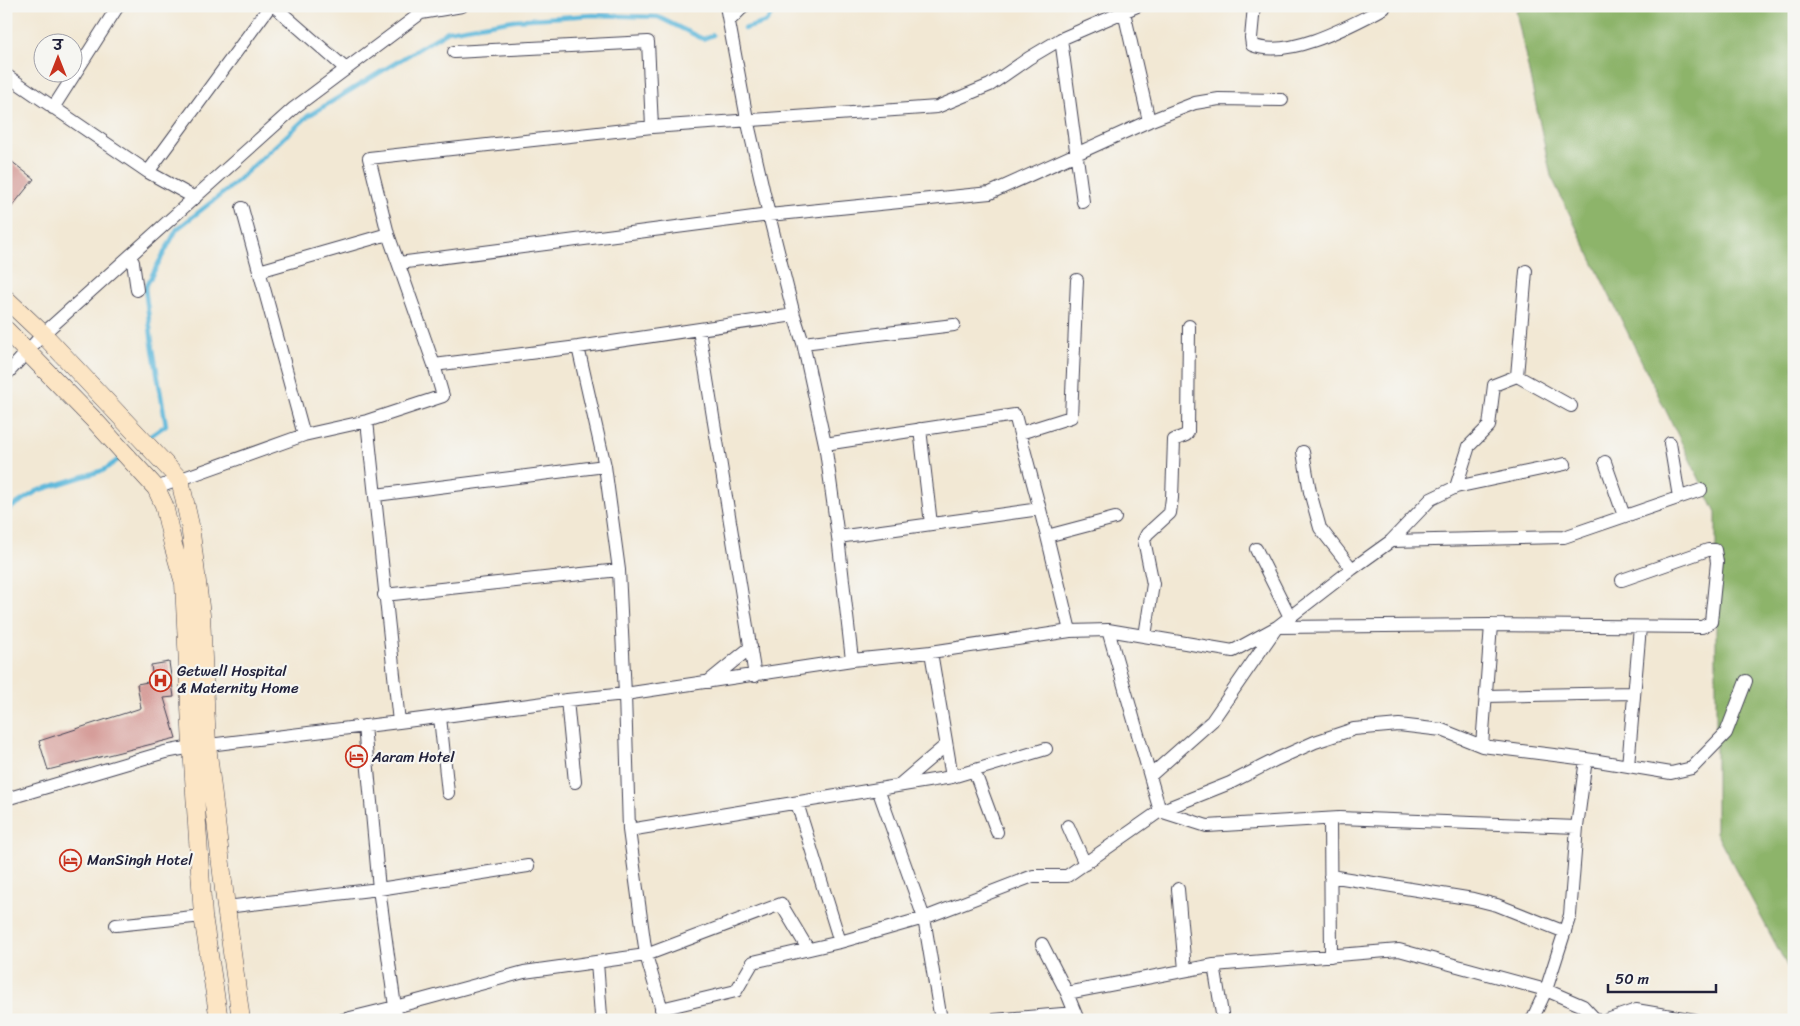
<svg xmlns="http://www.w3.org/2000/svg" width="1800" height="1026" viewBox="0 0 1800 1026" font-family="Sriracha,'Playpen Sans Deva',sans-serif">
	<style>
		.forest { fill: #8db46a; stroke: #586b52 }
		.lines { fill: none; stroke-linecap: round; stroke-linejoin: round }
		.stream { stroke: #5cb7da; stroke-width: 4.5 }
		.building { fill: #d2938f }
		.street-casing { stroke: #414052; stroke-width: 14 }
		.secondary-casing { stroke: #414052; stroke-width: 19 }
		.street { stroke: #fff; stroke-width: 12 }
		.secondary { stroke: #fce5c4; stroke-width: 18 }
		.labels { text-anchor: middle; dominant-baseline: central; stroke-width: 4.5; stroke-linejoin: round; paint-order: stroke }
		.poi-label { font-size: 15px; fill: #22223b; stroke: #f6f6f2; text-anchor: start }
	</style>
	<rect width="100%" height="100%" fill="#f6f6f2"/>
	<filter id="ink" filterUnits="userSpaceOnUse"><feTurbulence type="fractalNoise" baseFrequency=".02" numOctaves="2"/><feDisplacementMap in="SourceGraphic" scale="10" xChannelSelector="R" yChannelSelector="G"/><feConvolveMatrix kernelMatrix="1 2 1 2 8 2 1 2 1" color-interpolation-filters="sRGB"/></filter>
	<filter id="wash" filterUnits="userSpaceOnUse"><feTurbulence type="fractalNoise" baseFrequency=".0096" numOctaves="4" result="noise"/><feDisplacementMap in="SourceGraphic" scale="20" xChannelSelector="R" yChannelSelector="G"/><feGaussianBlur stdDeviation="1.12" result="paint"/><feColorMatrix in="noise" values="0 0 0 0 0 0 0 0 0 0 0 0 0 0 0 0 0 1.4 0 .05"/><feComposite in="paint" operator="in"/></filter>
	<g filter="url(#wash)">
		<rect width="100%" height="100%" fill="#f2e8d4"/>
		<path class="forest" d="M1524 6H1794V979L1716 832V513L1551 176 1516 11Z"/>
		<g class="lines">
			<path class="stream" d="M744 29 766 22 778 6
				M146 439 166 425 152 343 145 288 177 229 227 190 308 116 448 31 514 20 593 15 658 17 703 39 713 35
				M6 511 37 491 104 470 122 457"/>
		</g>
		<g id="blocks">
			<path class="building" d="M11 161 34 179 6 214V167Z
				M169 662 174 697 164 698 176 738 48 770 39 741 141 708 137 684 153 681 151 665Z"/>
		</g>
	</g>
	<g filter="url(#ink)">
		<use href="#blocks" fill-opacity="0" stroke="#414052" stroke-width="1"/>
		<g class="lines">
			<defs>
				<path id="street" d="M274 6 346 69
					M726 6 747 119 769 215 794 315 803 343 825 444 838 537 852 660
					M1254 6 1251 38 1252 45C1289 60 1351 25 1384 8
					M1124 12 1149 121
					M421 13 462 6
					M729 21 744 6
					M1061 39 1083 202
					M454 52 648 42 652 127
					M6 75 148 172 195 198
					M53 108 118 6
					M148 172 270 6
					M242 208 304 435
					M128 258 133 262 137 290
					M399 263 769 215 990 193 1149 121 1195 103 1219 99 1282 100
					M259 271 388 234
					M699 330 755 676
					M803 343 954 325
					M578 347 605 466 619 570 625 694 629 830 646 955 665 1020
					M434 365 578 347 794 315
					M6 375 43 334 294 108 421 13V6
					M1517 376 1526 271
					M367 421 399 722
					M920 429 931 524
					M1020 433 1071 417 1077 280
					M1670 443 1679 497
					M825 444 1015 415 1047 536 1070 631
					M1303 452 1310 492 1320 528 1352 569
					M1605 462 1624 516
					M1456 487 1469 446 1489 426 1494 385 1517 376 1571 406
					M156 488 304 435 367 421 443 396 434 365 388 234 369 158 652 127 937 107 990 85 1029 58 1061 39 1137 6
					M376 495 605 466
					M1047 536 1115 518
					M838 537 1040 509
					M1391 541 1564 537 1701 490
					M1256 549 1290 617
					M384 595 619 570
					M1108 630 1160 811 1207 826 1339 818 1577 827
					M1145 636 1153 584 1144 540 1147 534 1170 513 1172 498 1174 440 1186 435 1188 432 1189 326
					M931 652 952 777
					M708 682 751 647
					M1486 696 1633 693
					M567 700 575 782
					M440 717 448 793
					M364 726 379 889 395 1007 524 972 646 955 781 904 808 949
					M1482 746 1491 625
					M1628 766 1640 627
					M974 770 997 832
					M1150 776 1212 721 1277 627 1352 569 1391 541 1431 499 1456 487 1565 464
					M899 785 946 745
					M878 789 924 918 941 1020
					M6 799 165 752 192 747 399 722 567 700 625 694 852 660 931 652 1070 631 1108 630 1233 651 1277 627 1491 625 1702 627 1711 622 1717 562 1715 550H1708L1622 580
					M797 803 840 942
					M1330 819 1331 956
					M1068 826 1085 864
					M629 830 952 777 1046 749
					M1330 876 1473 899 1497 905 1565 932
					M1178 889 1185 970
					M226 907 379 889 528 866
					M116 925 203 916
					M1042 944 1067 993 1078 1020
					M597 962 601 1016
					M1214 965 1223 1020
					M1067 993 1214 965 1399 950 1546 990 1583 1006 1596 1020
					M661 1009 736 991 753 962 840 942 924 918 1033 876H1067L1160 811 1230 783 1277 759 1315 742 1354 729 1399 725 1442 730 1482 746 1586 759 1671 773 1692 768 1726 733 1746 681
					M342 1020 395 1007 397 1020
					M994 1020 1074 1013
					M1532 1020 1546 990 1570 915 1577 827 1586 759
					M1607 1020 1636 1010 1695 1020"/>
				<path id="secondary" d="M6 299 43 334 180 480 190 525 201 615 207 745 226 907 241 1020
					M6 330 95 421 156 488 164 505 173 545 184 583 192 747 203 916 219 1020"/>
			</defs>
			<use href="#street" class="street-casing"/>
			<use href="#secondary" class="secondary-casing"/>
			<use href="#street" class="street"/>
			<use href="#secondary" class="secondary"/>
		</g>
	</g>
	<defs>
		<symbol id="hospital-ring" viewBox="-11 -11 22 22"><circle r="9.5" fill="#f6f6f2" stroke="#c8321e" stroke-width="1.5"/><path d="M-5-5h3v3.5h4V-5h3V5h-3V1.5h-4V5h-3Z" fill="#c8321e"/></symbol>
		<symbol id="hotel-ring" viewBox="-11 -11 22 22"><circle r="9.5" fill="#f6f6f2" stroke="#c8321e" stroke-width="1.5"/><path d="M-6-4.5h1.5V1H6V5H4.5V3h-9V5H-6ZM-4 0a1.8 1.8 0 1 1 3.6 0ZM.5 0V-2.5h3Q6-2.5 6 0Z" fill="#c8321e"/></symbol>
	</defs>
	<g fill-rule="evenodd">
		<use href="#hospital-ring" x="148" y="668" width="25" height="25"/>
		<use href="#hotel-ring" x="344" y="744" width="25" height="25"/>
		<use href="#hotel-ring" x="58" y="848" width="25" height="25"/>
	</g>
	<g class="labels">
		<g class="poi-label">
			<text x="177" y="671">Getwell Hospital<tspan x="177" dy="17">&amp; Maternity Home</tspan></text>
			<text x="372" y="757">Aaram Hotel</text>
			<text x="87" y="860">ManSingh Hotel</text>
		</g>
	</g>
	<rect width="1800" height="1026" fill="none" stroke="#f6f6f2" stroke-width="25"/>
	<g transform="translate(58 58)"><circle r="24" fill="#f6f6f2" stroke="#a1a1a9"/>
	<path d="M0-4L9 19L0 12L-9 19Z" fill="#c8321e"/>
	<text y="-8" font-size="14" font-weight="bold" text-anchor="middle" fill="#22223b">उ</text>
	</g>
	<path d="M1608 984v8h108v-8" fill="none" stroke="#22223b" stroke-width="2.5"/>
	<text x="1615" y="984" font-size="15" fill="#22223b" stroke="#f6f6f2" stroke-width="4" paint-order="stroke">50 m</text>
</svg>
